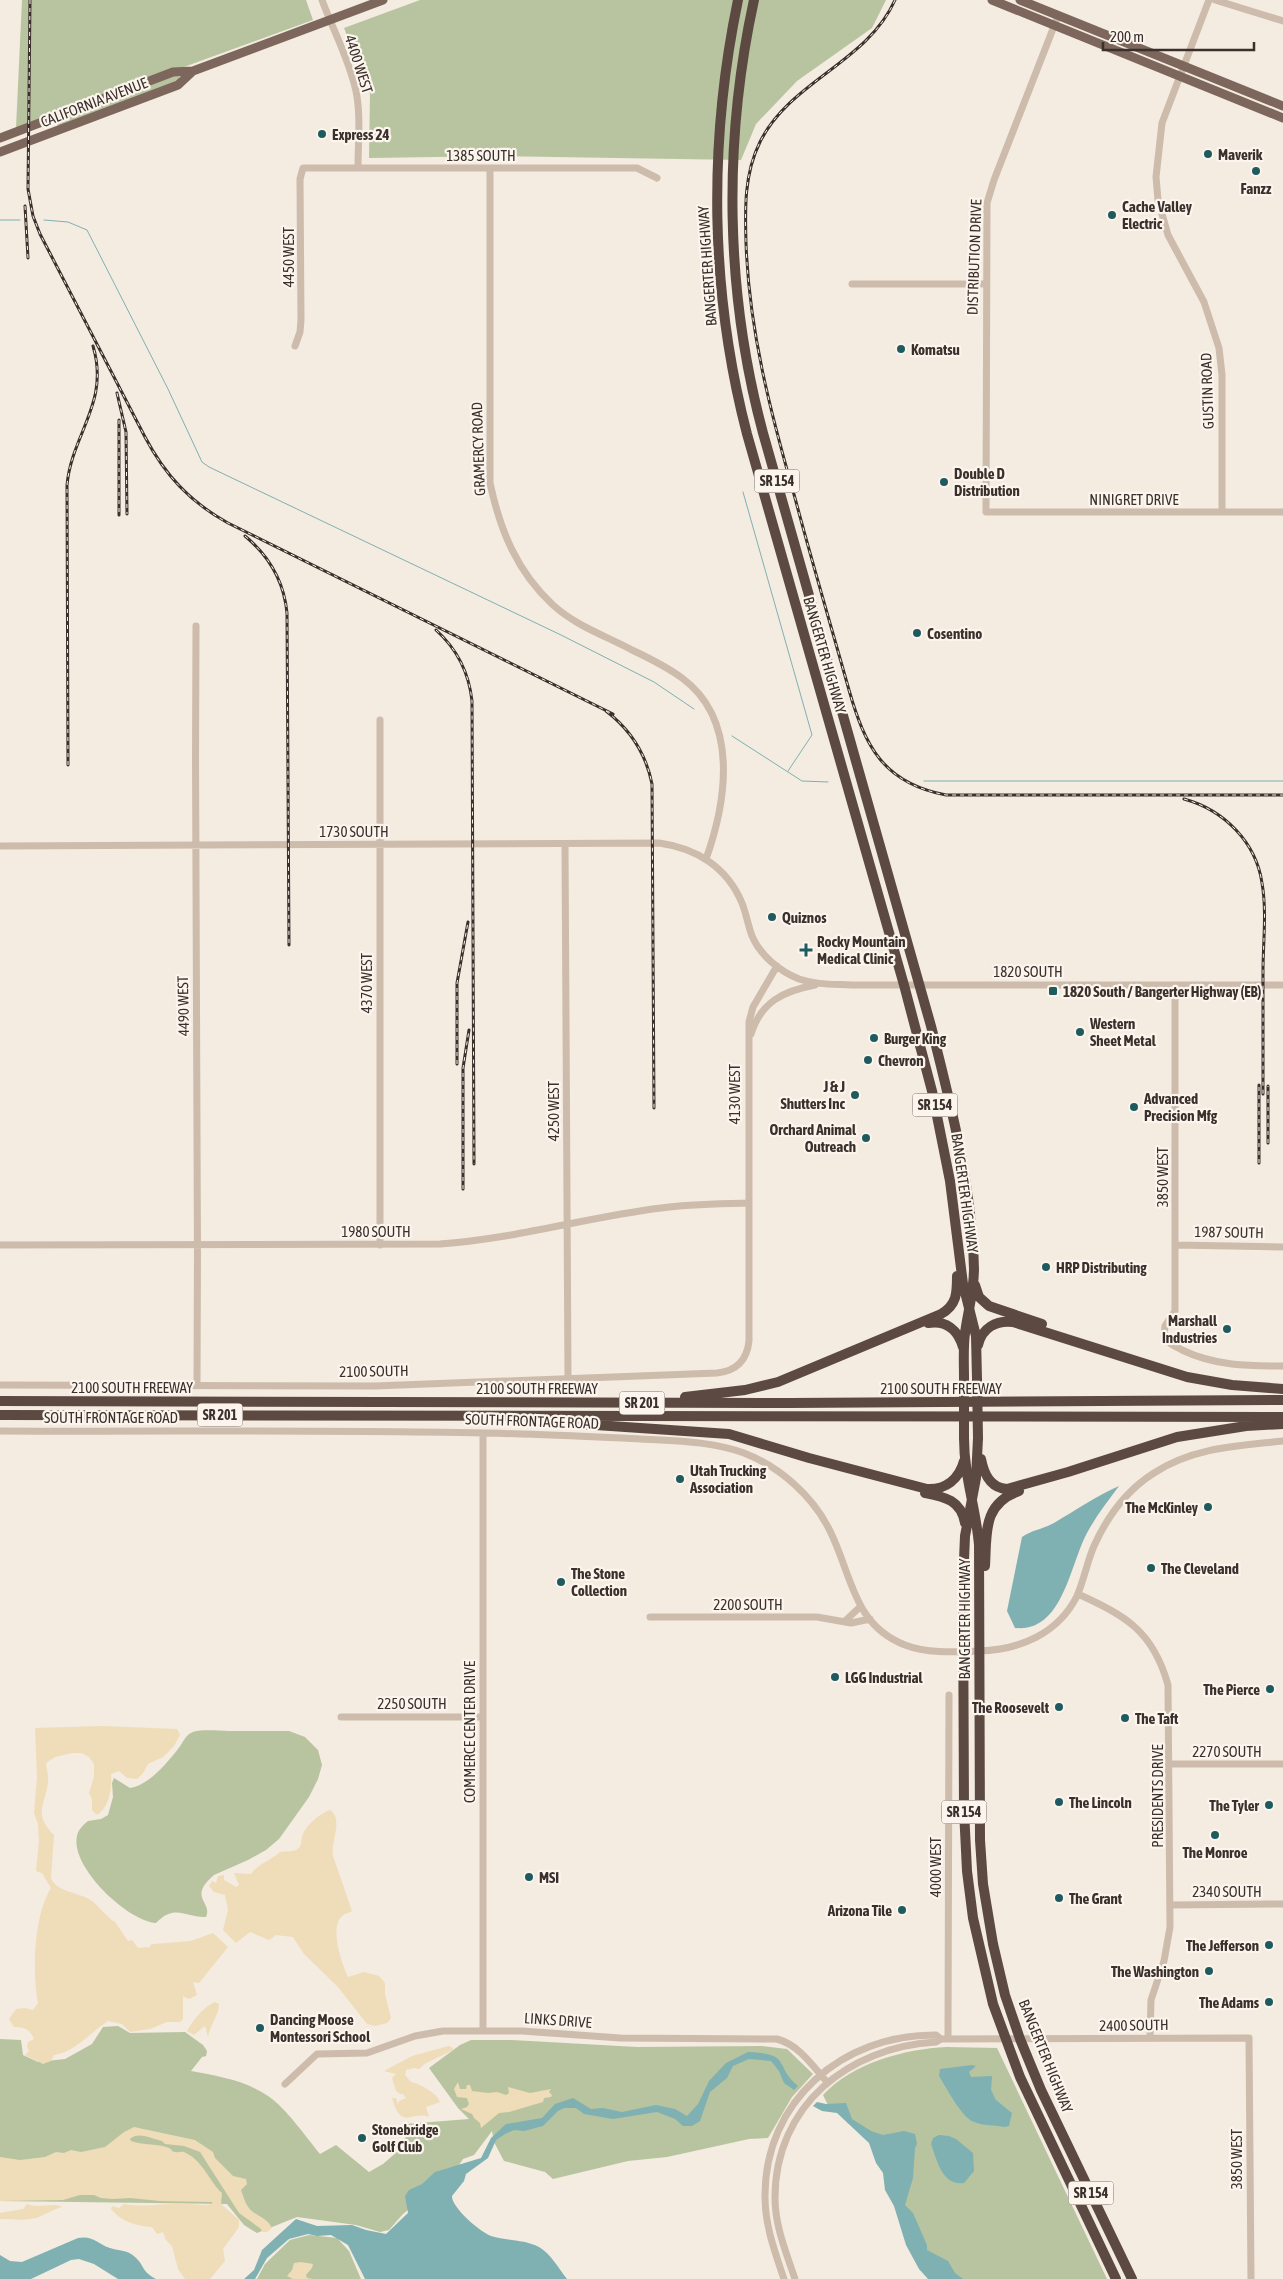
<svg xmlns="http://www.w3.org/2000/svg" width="1283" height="2279" viewBox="0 0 1283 2279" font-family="'Asap Condensed',sans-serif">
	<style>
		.green { fill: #b8c4a0 }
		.sand { fill: #efdcb8 }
		.water { fill: #7fb0b2 }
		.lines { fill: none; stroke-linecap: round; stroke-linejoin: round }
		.stream { stroke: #7fb0b2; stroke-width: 1 }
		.minor { stroke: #cdbbac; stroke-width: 7 }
		.major { stroke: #7d675c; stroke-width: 9 }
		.highway { stroke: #5c4a42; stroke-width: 10 }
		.rail-casing { stroke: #3b302b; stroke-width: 3 }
		.rail { stroke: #fbf5ee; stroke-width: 1; stroke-dasharray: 4; stroke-linecap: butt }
		.highway-bridge { stroke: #5c4a42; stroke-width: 10 }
		.poi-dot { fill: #1f5a5e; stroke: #fbf5ee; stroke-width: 2 }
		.labels { text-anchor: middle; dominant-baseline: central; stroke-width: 4.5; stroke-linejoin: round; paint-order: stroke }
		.shield { fill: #fbf5ee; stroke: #756b66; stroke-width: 1 }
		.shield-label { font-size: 14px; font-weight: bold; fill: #3b302b }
		.street-label { font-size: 15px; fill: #3b302b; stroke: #fbf5ee }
		.poi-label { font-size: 15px; font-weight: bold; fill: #3b302b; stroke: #fbf5ee; text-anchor: start }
	</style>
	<rect width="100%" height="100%" fill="#f4ebe1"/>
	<path class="green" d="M22 0H306L313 20 16 128Z
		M420 0H886L872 28 797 81 756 124 741 160 500 156 369 158 370 94 344 28Z
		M178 74 180 80 58 126 56 120Z
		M229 1731H289L305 1737 318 1750 322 1765 318 1779 309 1797 279 1839 266 1850 248 1860 214 1875C187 1898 213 1902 206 1917 186 1918 175 1903 156 1923 128 1921 70 1867 77 1836 78 1830 83 1825 88 1821L101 1819 108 1815 113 1797 112 1783 114 1778 130 1788C149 1785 166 1764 178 1749 183 1743 185 1735 193 1732 204 1729 218 1731 229 1731Z
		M118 2026 130 2033 185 2032 203 2045 207 2051 206 2056 202 2057 191 2071C217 2076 245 2080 268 2096 286 2108 306 2137 320 2154L336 2145 369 2172 383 2164 405 2145 406 2124 469 2119 458 2108 429 2068 460 2045 471 2040H512L637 2047 761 2046 787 2049 813 2074 792 2097 768 2138 749 2139 667 2157 628 2161 553 2179 545 2172 504 2161 494 2142 492 2131 474 2155 463 2159 459 2165 402 2215 389 2230 380 2232 356 2225 297 2217 257 2233 244 2225 227 2204 0 2201V2039L21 2040 23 2055 38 2062 65 2059 92 2044 103 2027Z
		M947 2047 997 2048 1107 2279H941L922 2258 872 2137 828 2105 823 2095C853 2063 904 2049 947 2047Z
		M309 2235 337 2238 349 2251 361 2279H257L265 2264 290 2240Z"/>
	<path class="sand" d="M101 1726 177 1729 180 1735 174 1746 163 1757 148 1764 143 1773 137 1779 127 1778 119 1771 111 1774C112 1787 110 1807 97 1815L92 1810V1799L89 1793 94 1777V1764L89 1757 82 1753H72L55 1757 46 1763C46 1769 49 1775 48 1782 46 1804 32 1814 54 1835L51 1878C57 1893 80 1892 92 1901 98 1906 110 1920 115 1922L128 1941 132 1940 138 1948 150 1947V1945L154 1944 191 1941 213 1933 228 1947 199 1983 193 1982 197 1995 189 1999 183 1996V2019L180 2022H167L150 2029 130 2032 122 2024 108 2021C91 2032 75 2052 54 2055L51 2061 43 2064 25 2055 29 2051 27 2047 28 2042 34 2039C30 2029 24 2027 14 2027L9 2019 16 2009 25 2008 33 2010 38 2003C32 1971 34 1915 51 1888L42 1873 36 1871 39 1841 38 1824 34 1813 37 1777 35 1728Z
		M330 1810C344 1820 330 1843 333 1856L352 1911C349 1913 345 1913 342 1916 329 1928 342 1964 348 1977L364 1972 379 1976 385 1983V1994L391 2018 387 2023 375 2026 367 2024 338 1987 304 1954 293 1937 276 1935 269 1940 250 1932 236 1943 223 1930 228 1910 225 1895 214 1892 209 1886 212 1881 216 1883 218 1876 224 1875V1880L236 1887 239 1885 234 1873 251 1874C259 1863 270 1861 280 1852 285 1851 291 1852 296 1850 302 1847 301 1842 302 1837 305 1826 320 1813 330 1810Z
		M215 2002 219 2004C219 2015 210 2025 208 2037L205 2026 194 2035 187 2031C195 2018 202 2008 215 2002Z
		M449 2046 453 2048V2050L426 2063 419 2069 414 2068 406 2070 405 2075 411 2082C420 2084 437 2093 440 2102L426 2107 429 2117C411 2110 402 2132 392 2098H396L398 2105 399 2101 406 2098 403 2094H400L396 2091 392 2078 396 2074 384 2071 412 2056Z
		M458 2082 460 2089H466L467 2085H470L472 2091 488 2093 497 2092 506 2095 509 2093 508 2087 530 2093 551 2089 549 2092 552 2095 551 2097 544 2098 543 2102 509 2112 499 2113 481 2128 480 2123 474 2118 472 2114 461 2109 467 2107 469 2104 467 2098 457 2097 454 2089Z
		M134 2127 195 2140 213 2152 215 2158 233 2176 246 2179 247 2184 241 2190C244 2198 246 2207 253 2212 260 2217 268 2219 272 2228L267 2232H262L261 2229 239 2213 200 2152 184 2146 165 2144 162 2141C152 2139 139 2131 130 2139L131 2141C141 2145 161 2144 169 2148 175 2151 168 2150 175 2152 179 2153 182 2150 186 2153 203 2161 209 2181 222 2193L221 2204 239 2220V2227L223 2249 225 2261 210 2279H185L178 2269 172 2246 166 2240 163 2232 157 2234 152 2227C136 2226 122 2222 111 2209L112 2206 119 2208 124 2204C144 2208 167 2203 188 2204 197 2204 203 2206 212 2204V2202L160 2201 130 2198 113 2199 101 2198 94 2195H80L63 2200 0 2201V2157L20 2160 45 2157 56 2152 64 2153 71 2150 81 2152 105 2147 124 2132Z
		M27 2204C38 2209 54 2202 62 2207 53 2209 45 2215 36 2218 21 2221 14 2219 0 2219V2213L23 2209Z
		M301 2262 313 2264 312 2268 306 2275 307 2278 313 2279H293L287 2276 292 2270 294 2263Z"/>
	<path class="water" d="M1119 1486C1108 1501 1096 1516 1087 1533 1070 1564 1063 1633 1015 1628L1007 1611 1022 1537C1032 1530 1043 1529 1054 1523 1076 1510 1096 1496 1119 1486Z
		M748 2052C793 2054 773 2065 798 2086L794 2090 784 2083 779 2071 771 2061 749 2059 733 2066 727 2078 710 2092 700 2121 692 2126H683L675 2119 657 2112 613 2119 584 2114 576 2108H564L558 2111 543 2126 524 2131 514 2130 505 2134 496 2140 488 2158 466 2174 464 2181 452 2196C451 2207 480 2232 491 2236 506 2241 524 2239 539 2247 551 2254 559 2269 567 2279H365L348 2245 331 2235 317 2236 308 2234 289 2239 267 2258 255 2279H244L254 2270 262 2250 296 2219 317 2226 352 2225 366 2230 386 2234 408 2213 405 2196 409 2190 422 2184 435 2172 481 2158 491 2138 506 2124 542 2118 555 2104 573 2098 591 2109 603 2108 622 2112 656 2105 675 2109 687 2116 698 2104 709 2081 726 2063Z
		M972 2065 976 2066 969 2072 971 2077 992 2076 991 2090 996 2100 1012 2113 1009 2126 1005 2127C996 2125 983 2126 974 2122 962 2118 946 2087 939 2076L940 2069Z
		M817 2102 826 2104 846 2103 852 2119 871 2131 883 2135 904 2131 915 2134 917 2144 915 2148 913 2178 905 2205 913 2213 927 2245V2250L948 2261 955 2273 963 2279H928L919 2269 906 2245 894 2206 885 2190 883 2173 876 2163 869 2143 837 2113 822 2111 813 2106Z
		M939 2135 949 2136 956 2139 973 2153 974 2171 964 2183C942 2186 937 2160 931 2144L933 2138Z
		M78 2238C93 2235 98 2244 110 2248 119 2251 128 2250 135 2257 146 2267 140 2270 156 2279H118L94 2264 79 2259 71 2260 31 2279H0V2255L10 2261 22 2262Z"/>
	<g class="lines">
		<path class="stream" d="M0 220H20
			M44 220 68 222 87 230 168 389 202 462 209 467 561 635 654 682 694 709
			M743 492 812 735 788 771
			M732 736 802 781 828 782
			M924 781H1283"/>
		<path class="minor" d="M322 0C333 30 349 59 356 91 361 116 358 142 358 168
			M1209 0 1162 123 1156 177 1158 200 1168 235 1204 302 1219 348 1222 375V512
			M1215 0 1283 21
			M1058 16 994 180 987 203 986 512H1283
			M490 168V483C500 530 517 572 553 605 576 626 606 636 632 650 649 658 667 667 682 678 739 720 727 800 706 859
			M852 284H986
			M295 346 300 332 301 320 300 179 303 168H637L657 178
			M196 626C194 879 199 1132 197 1385
			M380 720V1245
			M565 844 568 1379
			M0 846 659 843C696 848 727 867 742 903 746 913 748 925 752 936 760 955 779 971 799 979 816 985 834 984 852 985H1283
			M1175 985V1311L1165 1326 1164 1336C1168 1344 1175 1346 1182 1350 1215 1366 1248 1366 1283 1366
			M751 1034C761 1002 783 991 815 985
			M0 1245 440 1244C515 1239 587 1217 661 1208 690 1204 719 1204 749 1203
			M1175 1245 1283 1247
			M0 1385 375 1386 717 1373C737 1371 747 1360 749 1341V1022L753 1007 777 966
			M0 1431C174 1432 348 1429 522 1434 561 1435 601 1437 641 1439 675 1441 711 1441 744 1453 780 1467 813 1496 830 1531 852 1575 853 1625 905 1645 928 1654 955 1652 979 1651 1019 1650 1058 1634 1077 1596 1084 1580 1087 1562 1094 1546 1107 1517 1127 1490 1154 1473 1194 1447 1238 1446 1283 1441
			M483 1433V2031
			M1078 1594C1126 1616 1153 1631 1168 1685L1170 1927 1164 1961 1151 2000 1150 2038
			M650 1617H817L851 1623 870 1619
			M845 1621 860 1607
			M341 1717H483
			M1170 1764H1283
			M1171 1905 1283 1904
			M948 2039 949 1695
			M285 2084 317 2054 367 2053 415 2036 443 2031H522L620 2038 777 2039C799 2045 812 2065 827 2082
			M784 2279C775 2252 765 2226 765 2197 764 2101 843 2034 936 2035L941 2039
			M795 2279C786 2252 775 2226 775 2198 775 2105 849 2047 936 2042L941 2039 1249 2038 1251 2279"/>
		<path class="major" d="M992 0 1283 118
			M1020 0 1283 106
			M0 138 173 72 193 71 383 0
			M0 152 178 85 193 71"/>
		<path class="highway" d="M738 0C708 144 710 292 747 434L904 985 932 1091 950 1181 963 1284 976 1336 977 1379
			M754 0C723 142 725 292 763 433L931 1026C951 1105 972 1187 974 1269 974 1291 968 1311 965 1333 963 1348 964 1363 964 1378
			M975 1285 979 1297 989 1306 1042 1324
			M928 1323C946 1320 958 1330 963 1347
			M978 1345C982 1328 996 1320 1013 1322L1187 1377 1232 1385 1283 1389
			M685 1397 745 1390 778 1382 941 1314C957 1305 957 1293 957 1276
			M0 1401 790 1403 1283 1400
			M0 1415 1283 1417
			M558 1420 581 1424 729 1434 809 1458 927 1489C946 1490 959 1479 964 1461
			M964 1438C964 1477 976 1508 979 1545L980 1840 983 1884 993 1944 1005 1995 1020 2039 1041 2090 1132 2279
			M978 1438 976 1478 965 1536 963 1584 964 1810 967 1871 973 1918 993 2004 1020 2077 1116 2279
			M981 1459C984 1474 990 1488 1007 1489L1068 1472 1177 1437 1246 1426 1283 1424
			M925 1493C945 1497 961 1500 965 1523
			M985 1566C987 1534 982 1504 1019 1491"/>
		<defs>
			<path id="rail" d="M30 0 28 189 33 216 40 234 145 437C165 475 190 502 228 523L613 714
				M895 0C867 63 790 81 760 142 744 174 745 209 746 243 749 331 771 414 795 498 812 562 831 626 849 690 865 746 883 783 946 795H1283
				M25 206 28 258
				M117 393 126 432 127 514
				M119 420V515
				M245 536C270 557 284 582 287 613L289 945
				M436 630C457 649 469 673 472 701L474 1164
				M606 711C631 730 646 754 652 784L654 1108
				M68 765 67 485C72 433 110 403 93 346
				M1184 799C1224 810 1256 842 1262 883 1267 912 1263 943 1263 971 1263 1012 1263 1053 1263 1094
				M457 1064V983L468 922
				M1268 1143V1086
				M1259 1163V1085
				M463 1189V1068L469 1030"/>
		</defs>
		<use href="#rail" class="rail-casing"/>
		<use href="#rail" class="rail"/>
		<path class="highway-bridge" d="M964 1378V1438
			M977 1379 978 1438"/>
	</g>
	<g class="poi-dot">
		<circle cx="322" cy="134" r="5"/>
		<circle cx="1208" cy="154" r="5"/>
		<circle cx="1256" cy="171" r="5"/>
		<circle cx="1112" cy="215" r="5"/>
		<circle cx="901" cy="349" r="5"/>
		<circle cx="944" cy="482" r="5"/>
		<circle cx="917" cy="633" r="5"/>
		<circle cx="772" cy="917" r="5"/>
		<path d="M803.5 942.5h5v5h5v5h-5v5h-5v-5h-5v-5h5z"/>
		<rect x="1048" y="986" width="10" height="10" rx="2.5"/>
		<circle cx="1080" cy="1032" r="5"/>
		<circle cx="874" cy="1038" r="5"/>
		<circle cx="868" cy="1060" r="5"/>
		<circle cx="855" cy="1095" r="5"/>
		<circle cx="1134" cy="1107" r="5"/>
		<circle cx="866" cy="1138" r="5"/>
		<circle cx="1046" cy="1267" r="5"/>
		<circle cx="1227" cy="1329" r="5"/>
		<circle cx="680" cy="1479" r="5"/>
		<circle cx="1208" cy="1507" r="5"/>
		<circle cx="1151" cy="1568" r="5"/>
		<circle cx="561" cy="1582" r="5"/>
		<circle cx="835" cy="1677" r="5"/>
		<circle cx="1270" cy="1689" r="5"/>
		<circle cx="1059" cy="1707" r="5"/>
		<circle cx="1125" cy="1718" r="5"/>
		<circle cx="1059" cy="1802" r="5"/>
		<circle cx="1269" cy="1805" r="5"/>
		<circle cx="1215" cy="1835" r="5"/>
		<circle cx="529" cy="1877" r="5"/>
		<circle cx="1059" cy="1898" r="5"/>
		<circle cx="902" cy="1910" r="5"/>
		<circle cx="1269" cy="1945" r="5"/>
		<circle cx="1209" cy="1971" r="5"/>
		<circle cx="1269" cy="2002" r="5"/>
		<circle cx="260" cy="2028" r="5"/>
		<circle cx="362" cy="2138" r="5"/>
	</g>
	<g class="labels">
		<g class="shield">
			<rect x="754.5" y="469.5" width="45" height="23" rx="4"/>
			<rect x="912.5" y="1093.5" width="45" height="23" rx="4"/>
			<rect x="619.5" y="1391.5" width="45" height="23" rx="4"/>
			<rect x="197.5" y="1403.5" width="45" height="23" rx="4"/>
			<rect x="941.5" y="1800.5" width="45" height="23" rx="4"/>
			<rect x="1068.5" y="2181.5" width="45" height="23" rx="4"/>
		</g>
		<g class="shield-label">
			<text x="777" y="481">SR 154</text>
			<text x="935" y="1105">SR 154</text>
			<text x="642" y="1403">SR 201</text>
			<text x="220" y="1415">SR 201</text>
			<text x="964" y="1812">SR 154</text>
			<text x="1091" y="2193">SR 154</text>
		</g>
		<g class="street-label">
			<text transform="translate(359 64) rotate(72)">4400 WEST</text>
			<text transform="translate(94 102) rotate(-21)">CALIFORNIA AVENUE</text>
			<text x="481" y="155">1385 SOUTH</text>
			<text transform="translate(288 257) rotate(-90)">4450 WEST</text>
			<text transform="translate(974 257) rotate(-88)">DISTRIBUTION DRIVE</text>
			<text transform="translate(707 266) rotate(-94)">BANGERTER HIGHWAY</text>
			<text transform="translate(1207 391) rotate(-92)">GUSTIN ROAD</text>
			<text transform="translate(478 449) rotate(-92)">GRAMERCY ROAD</text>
			<text x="1134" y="499">NINIGRET DRIVE</text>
			<text transform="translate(825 655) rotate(74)">BANGERTER HIGHWAY</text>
			<text x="354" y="831">1730 SOUTH</text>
			<text x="1028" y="971">1820 SOUTH</text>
			<text transform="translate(366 983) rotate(-90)">4370 WEST</text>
			<text transform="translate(183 1006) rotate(-91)">4490 WEST</text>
			<text transform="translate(734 1094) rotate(-90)">4130 WEST</text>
			<text transform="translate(553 1111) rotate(-90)">4250 WEST</text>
			<text transform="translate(1162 1177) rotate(-90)">3850 WEST</text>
			<text transform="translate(965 1193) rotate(82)">BANGERTER HIGHWAY</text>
			<text x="376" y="1231">1980 SOUTH</text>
			<text transform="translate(1229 1232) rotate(1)">1987 SOUTH</text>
			<text transform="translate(374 1371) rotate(-1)">2100 SOUTH</text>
			<text x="132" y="1387">2100 SOUTH FREEWAY</text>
			<text x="537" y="1388">2100 SOUTH FREEWAY</text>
			<text x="941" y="1388">2100 SOUTH FREEWAY</text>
			<text x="111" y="1417">SOUTH FRONTAGE ROAD</text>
			<text transform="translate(532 1421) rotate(2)">SOUTH FRONTAGE ROAD</text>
			<text x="748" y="1604">2200 SOUTH</text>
			<text transform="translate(964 1619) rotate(-90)">BANGERTER HIGHWAY</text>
			<text x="412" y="1703">2250 SOUTH</text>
			<text transform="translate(469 1732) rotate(-90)">COMMERCE CENTER DRIVE</text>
			<text x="1227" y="1751">2270 SOUTH</text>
			<text transform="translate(1157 1796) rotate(-90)">PRESIDENTS DRIVE</text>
			<text transform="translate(935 1867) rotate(-90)">4000 WEST</text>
			<text x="1227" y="1891">2340 SOUTH</text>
			<text transform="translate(558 2020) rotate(4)">LINKS DRIVE</text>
			<text transform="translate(1134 2025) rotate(-1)">2400 SOUTH</text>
			<text transform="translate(1046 2056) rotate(68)">BANGERTER HIGHWAY</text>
			<text transform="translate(1236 2159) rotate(-90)">3850 WEST</text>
		</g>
		<g class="poi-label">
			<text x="332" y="134">Express 24</text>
			<text x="1218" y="154">Maverik</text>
			<text x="1256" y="188" text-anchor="middle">Fanzz</text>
			<text x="1122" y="206">Cache Valley<tspan x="1122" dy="17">Electric</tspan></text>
			<text x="911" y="349">Komatsu</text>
			<text x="954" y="473">Double D<tspan x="954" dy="17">Distribution</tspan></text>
			<text x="927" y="633">Cosentino</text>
			<text x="782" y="917">Quiznos</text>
			<text x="817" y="941">Rocky Mountain<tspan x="817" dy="17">Medical Clinic</tspan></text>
			<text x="1063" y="991">1820 South / Bangerter Highway (EB)</text>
			<text x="1090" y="1023">Western<tspan x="1090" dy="17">Sheet Metal</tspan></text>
			<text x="884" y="1038">Burger King</text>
			<text x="878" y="1060">Chevron</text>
			<text x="845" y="1086" text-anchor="end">J &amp; J<tspan x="845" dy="17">Shutters Inc</tspan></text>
			<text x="1144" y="1098">Advanced<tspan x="1144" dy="17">Precision Mfg</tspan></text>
			<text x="856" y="1129" text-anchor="end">Orchard Animal<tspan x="856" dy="17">Outreach</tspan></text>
			<text x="1056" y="1267">HRP Distributing</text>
			<text x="1217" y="1320" text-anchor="end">Marshall<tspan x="1217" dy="17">Industries</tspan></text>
			<text x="690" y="1470">Utah Trucking<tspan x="690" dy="17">Association</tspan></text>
			<text x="1198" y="1507" text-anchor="end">The McKinley</text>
			<text x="1161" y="1568">The Cleveland</text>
			<text x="571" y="1573">The Stone<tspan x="571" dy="17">Collection</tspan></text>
			<text x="845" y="1677">LGG Industrial</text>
			<text x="1260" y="1689" text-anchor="end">The Pierce</text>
			<text x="1049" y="1707" text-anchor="end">The Roosevelt</text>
			<text x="1135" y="1718">The Taft</text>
			<text x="1069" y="1802">The Lincoln</text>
			<text x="1259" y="1805" text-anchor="end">The Tyler</text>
			<text x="1215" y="1852" text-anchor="middle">The Monroe</text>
			<text x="539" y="1877">MSI</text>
			<text x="1069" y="1898">The Grant</text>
			<text x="892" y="1910" text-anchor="end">Arizona Tile</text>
			<text x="1259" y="1945" text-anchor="end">The Jefferson</text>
			<text x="1199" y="1971" text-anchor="end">The Washington</text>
			<text x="1259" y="2002" text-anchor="end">The Adams</text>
			<text x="270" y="2019">Dancing Moose<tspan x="270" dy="17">Montessori School</tspan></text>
			<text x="372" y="2129">Stonebridge<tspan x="372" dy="17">Golf Club</tspan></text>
		</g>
	</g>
	<path d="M1103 42v8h151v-8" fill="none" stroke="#3b302b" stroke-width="2.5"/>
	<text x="1110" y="42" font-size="15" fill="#3b302b" stroke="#fbf5ee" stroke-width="4" paint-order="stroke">200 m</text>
</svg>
